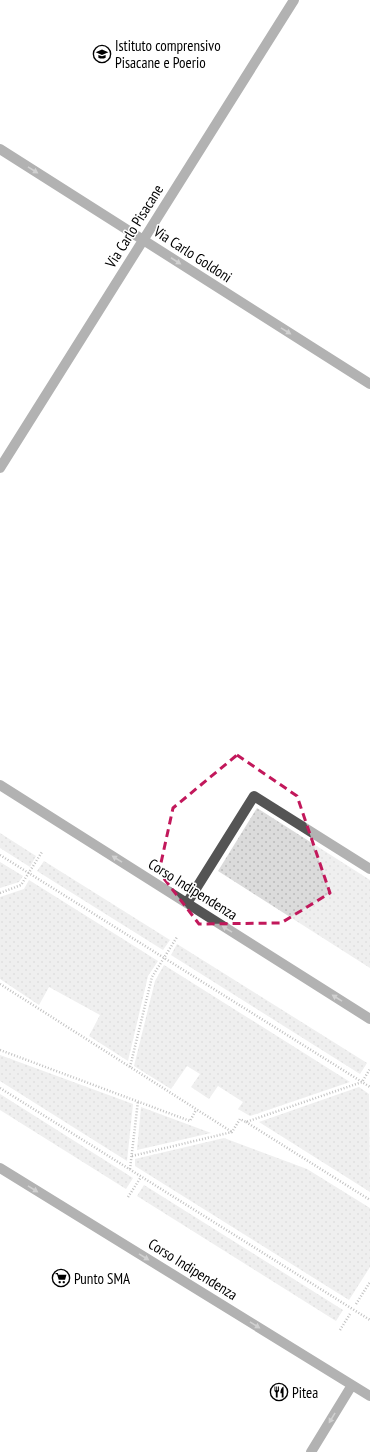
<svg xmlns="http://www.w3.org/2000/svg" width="370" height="1452" viewBox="0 0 370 1452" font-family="'PT Sans Narrow',sans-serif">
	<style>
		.green { fill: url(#green-dots) }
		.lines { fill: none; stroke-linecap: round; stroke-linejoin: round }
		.path { stroke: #767676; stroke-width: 2.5; stroke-dasharray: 1 2; stroke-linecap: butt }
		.minor { stroke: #545454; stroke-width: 10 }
		.oneway { fill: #989898 }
		.marked { fill: none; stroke: #c2185b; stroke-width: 3; stroke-dasharray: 8 5; stroke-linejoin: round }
		.labels { text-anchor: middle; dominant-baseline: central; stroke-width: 3; stroke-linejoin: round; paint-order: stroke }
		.poi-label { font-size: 15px; fill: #000; stroke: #fff; text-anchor: start }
		.street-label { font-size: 15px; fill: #000; stroke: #fff }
	</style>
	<defs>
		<pattern id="green-dots" width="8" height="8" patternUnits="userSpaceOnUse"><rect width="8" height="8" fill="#dbdbdb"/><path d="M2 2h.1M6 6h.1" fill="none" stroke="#bababa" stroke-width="1.8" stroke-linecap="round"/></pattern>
	</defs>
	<rect width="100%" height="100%" fill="#fff"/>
	<path class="green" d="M257 808 370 880V968L218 871Z
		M0 833 36 856 30 867 0 848Z
		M44 861 170 940 163 950 37 871Z
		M0 862 23 876 19 882 0 888Z
		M29 880 158 961 148 976 128 1061 89 1036 100 1015 49 987 39 1005 0 979V897L24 889Z
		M177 944 367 1063 360 1074 171 955Z
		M164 965 350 1082 250 1116 238 1109 243 1102 218 1086 209 1099 191 1087 200 1074 187 1066 171 1089 134 1066 155 981Z
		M0 1055 133 1104 127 1161 0 1081Z
		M359 1087 369 1094 370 1192 259 1122Z
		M0 1094 133 1178 126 1189 0 1110Z
		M141 1107 211 1133 137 1150Z
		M224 1138 307 1169 370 1208V1267L349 1300 135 1166V1159Z
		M144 1185 343 1310 336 1321 137 1196Z"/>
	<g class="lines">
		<path class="path" d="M0 855 370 1087
			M0 893 21 885 42 852
			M0 984 232 1132
			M0 1050 190 1121 196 1110
			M130 1067 152 977 177 937
			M0 1088 370 1320
			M246 1122 370 1200
			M132 1156 232 1132 240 1119 246 1122 362 1082 370 1069
			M130 1169 138 1101
			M128 1197 141 1177
			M356 1304 370 1282
			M340 1330 350 1314"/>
		<path class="minor" d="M0 149 370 384
			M0 468 294 0
			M0 785 370 1019
			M187 903 254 796 370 869
			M0 1168 370 1396
			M311 1452 352 1385"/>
	</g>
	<defs><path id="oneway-solid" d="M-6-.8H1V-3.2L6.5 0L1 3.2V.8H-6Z"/></defs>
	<g class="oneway">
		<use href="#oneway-solid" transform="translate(33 170) rotate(32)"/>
		<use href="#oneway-solid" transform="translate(176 261) rotate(33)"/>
		<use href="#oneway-solid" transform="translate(286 331) rotate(32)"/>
		<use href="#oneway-solid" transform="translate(117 859) rotate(-148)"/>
		<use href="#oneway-solid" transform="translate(227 929) rotate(-148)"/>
		<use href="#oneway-solid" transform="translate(337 998) rotate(-148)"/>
		<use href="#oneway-solid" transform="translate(33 1189) rotate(32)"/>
		<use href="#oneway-solid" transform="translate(144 1257) rotate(32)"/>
		<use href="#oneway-solid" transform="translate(255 1325) rotate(32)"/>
		<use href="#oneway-solid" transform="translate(332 1418) rotate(121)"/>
	</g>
	<path d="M0 0H370V1452H0ZM237 755 297 796 330 893 281 923 199 924 159 872 173 808Z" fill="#fff" fill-opacity=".55" fill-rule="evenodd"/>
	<path class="marked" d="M237 755 297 796 330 893 281 923 199 924 159 872 173 808Z"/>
	<defs>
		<symbol id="school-ring" viewBox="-11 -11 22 22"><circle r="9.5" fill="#fff" stroke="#000" stroke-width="1.5"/><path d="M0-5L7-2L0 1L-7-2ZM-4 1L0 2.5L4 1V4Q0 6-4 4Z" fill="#000"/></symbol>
		<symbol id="supermarket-ring" viewBox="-11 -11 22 22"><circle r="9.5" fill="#fff" stroke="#000" stroke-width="1.5"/><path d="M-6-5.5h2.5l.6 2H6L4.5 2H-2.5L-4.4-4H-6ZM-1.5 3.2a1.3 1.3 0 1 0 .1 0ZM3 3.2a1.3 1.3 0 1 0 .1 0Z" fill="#000"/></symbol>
		<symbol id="restaurant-ring" viewBox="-11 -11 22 22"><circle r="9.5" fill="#fff" stroke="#000" stroke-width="1.5"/><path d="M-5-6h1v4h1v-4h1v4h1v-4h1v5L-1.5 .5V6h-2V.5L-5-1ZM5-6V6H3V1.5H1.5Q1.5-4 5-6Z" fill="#000"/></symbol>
	</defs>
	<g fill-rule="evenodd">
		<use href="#school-ring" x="92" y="44" width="20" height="20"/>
		<use href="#supermarket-ring" x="51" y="1268" width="20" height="20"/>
		<use href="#restaurant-ring" x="269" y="1382" width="20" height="20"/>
	</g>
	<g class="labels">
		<g class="poi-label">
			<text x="115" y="45">Istituto comprensivo<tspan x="115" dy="17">Pisacane e Poerio</tspan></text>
			<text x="74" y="1278">Punto SMA</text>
			<text x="292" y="1392">Pitea</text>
		</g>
		<g class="street-label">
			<text transform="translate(134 226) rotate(-58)">Via Carlo Pisacane</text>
			<text transform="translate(193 254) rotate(33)">Via Carlo Goldoni</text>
			<text transform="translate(193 889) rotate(32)">Corso Indipendenza</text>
			<text transform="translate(193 1269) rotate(32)">Corso Indipendenza</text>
		</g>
	</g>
</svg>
